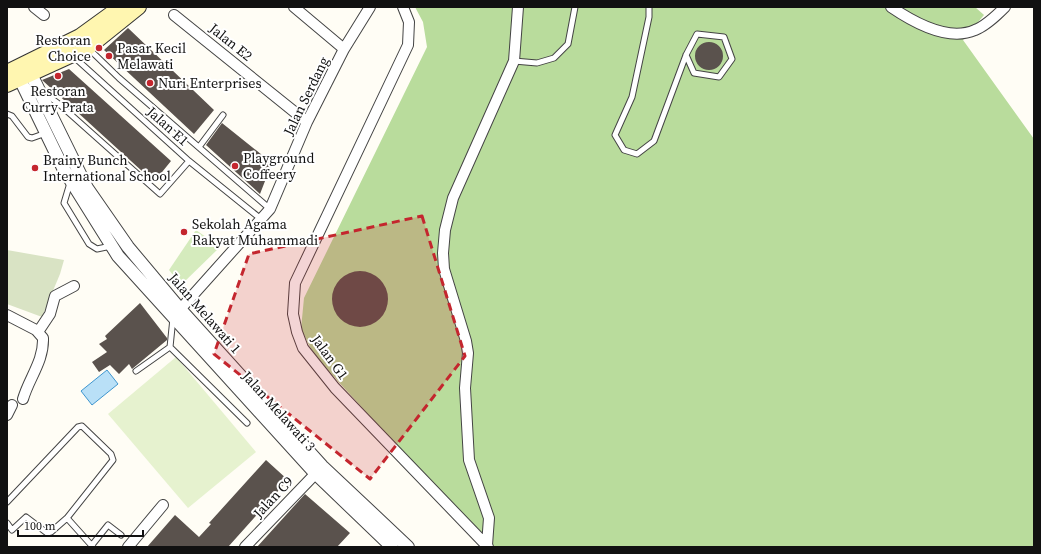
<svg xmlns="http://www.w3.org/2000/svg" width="1041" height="554" viewBox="0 0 1041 554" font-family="'Source Serif 4',serif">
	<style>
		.green { fill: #d5ebbd }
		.forest { fill: #b9dc9c }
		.cemetery { fill: #d9e3c4 }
		.pitch { fill: #e6f2cf }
		.water { fill: #b9e0f7; stroke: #3f96cf }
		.building { fill: #5a524d }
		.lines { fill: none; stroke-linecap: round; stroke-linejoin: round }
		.service-casing { stroke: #444; stroke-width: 7 }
		.minor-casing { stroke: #444; stroke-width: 12 }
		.tertiary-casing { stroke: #444; stroke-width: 14 }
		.secondary-casing { stroke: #333; stroke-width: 16 }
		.service { stroke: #fff; stroke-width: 5 }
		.minor { stroke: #fff; stroke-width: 10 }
		.tertiary { stroke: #fff; stroke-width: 12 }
		.secondary { stroke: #fff6b0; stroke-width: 14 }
		.marked { fill: #c4262e; fill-opacity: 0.2; stroke: #c4262e; stroke-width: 3; stroke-dasharray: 8 5; stroke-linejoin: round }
		.poi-dot { fill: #c4262e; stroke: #fff; stroke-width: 1.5 }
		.labels { text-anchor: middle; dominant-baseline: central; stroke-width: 4; stroke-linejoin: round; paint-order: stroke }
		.poi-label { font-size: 14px; fill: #111; stroke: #fff; text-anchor: start }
		.street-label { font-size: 14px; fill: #111; stroke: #fff }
	</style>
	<rect width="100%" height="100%" fill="#fffdf5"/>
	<path class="green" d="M196 230 220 247 181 285 169 270Z"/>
	<path class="forest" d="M415 7H975L984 15 963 40 1034 139V547H484L473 529 314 355 301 329 304 298 427 47 423 22Z"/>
	<path class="cemetery" d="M7 250 64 260 60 274 42 317 7 304Z"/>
	<path class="pitch" d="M176 357 256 452 188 508 108 414Z"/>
	<path class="water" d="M107 370 118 384 92 405 81 391Z"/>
	<path class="building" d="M128 28 214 110 194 134 104 50Z
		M695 56a14 14 0 1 1 28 0a14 14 0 1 1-28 0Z
		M69 69 171 161 154 182 42 80Z
		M222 123 272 163 260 194 206 145Z
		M332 299a28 28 0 1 1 56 0a28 28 0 1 1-56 0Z
		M140 303 167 338V340L132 369 129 364 119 374 110 365 99 372 92 362 107 352 99 344 107 339 105 336Z
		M266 460 288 480 228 547H147L175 515 199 537 211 524 209 523Z
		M305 494 350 533 337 547H257Z"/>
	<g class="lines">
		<defs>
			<path id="service" d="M649 7V17L632 97 615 135 624 150 637 154 654 141 686 55 697 34 724 37 732 59 719 77 694 73 686 55
				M88 48 119 78 270 209
				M74 57 189 161 261 219
				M514 61 537 63 554 58 568 44 575 7
				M44 93 59 104 160 194 189 161
				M7 114 12 116 28 137 32 138 46 133
				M199 147 223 115
				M70 183 64 203 89 244 97 249 111 246
				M170 347 247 423
				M136 371 170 347 173 318
				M7 502 78 427 82 426 111 454 113 460 67 518
				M7 523 12 530 26 517 47 533 51 532 67 518 93 547
				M92 545 108 525 121 535"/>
			<path id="minor" d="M34 7 44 15
				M294 7 344 49
				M403 7 409 22 408 45 295 283 293 314 297 332 303 348 335 388 488 547
				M891 7C913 22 948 42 975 30 986 26 997 15 1005 7
				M174 15 307 122
				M176 314 270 209 307 122 344 49 370 7
				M7 315 36 330 43 338C44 361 29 378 23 399
				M38 332 50 314 55 296 74 286
				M7 415 12 405
				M487 545 489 518 469 460 465 388 468 353 466 341 444 269 443 253 445 230 453 198 514 61 518 7
				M128 547 163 505
				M245 547 321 468"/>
			<path id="tertiary" d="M27 66 87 188 128 247 180 309 322 466 408 547
				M16 71 63 168 118 256 315 473 392 547"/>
			<path id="secondary" d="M7 72 80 36 120 7
				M7 85 88 48 139 7"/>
		</defs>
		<use href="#service" class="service-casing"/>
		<use href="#minor" class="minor-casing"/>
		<use href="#tertiary" class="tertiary-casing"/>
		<use href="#secondary" class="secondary-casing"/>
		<use href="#service" class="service"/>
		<use href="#minor" class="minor"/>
		<use href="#tertiary" class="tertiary"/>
		<use href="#secondary" class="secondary"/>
	</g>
	<path class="marked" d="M422 216 465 356 370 479 214 354 249 254Z"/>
	<g class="poi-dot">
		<circle cx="99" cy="48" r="4"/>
		<circle cx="109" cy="56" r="4"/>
		<circle cx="58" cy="76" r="4"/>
		<circle cx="150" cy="83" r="4"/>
		<circle cx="235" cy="166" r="4"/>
		<circle cx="35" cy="168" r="4"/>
		<circle cx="184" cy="232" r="4"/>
	</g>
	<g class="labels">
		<g class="poi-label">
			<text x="91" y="40" text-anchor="end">Restoran<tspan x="91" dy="16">Choice</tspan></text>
			<text x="117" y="48">Pasar Kecil<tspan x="117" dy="16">Melawati</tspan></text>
			<text x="158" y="83">Nuri Enterprises</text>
			<text x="58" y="91" text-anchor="middle">Restoran<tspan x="58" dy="16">Curry Prata</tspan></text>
			<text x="243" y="158">Playground<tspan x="243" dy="16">Coffeery</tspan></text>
			<text x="43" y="160">Brainy Bunch<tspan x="43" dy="16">International School</tspan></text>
			<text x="192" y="224">Sekolah Agama<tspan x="192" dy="16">Rakyat Muhammadi</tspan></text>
		</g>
		<g class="street-label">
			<text transform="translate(231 42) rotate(39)">Jalan E2</text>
			<text transform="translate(306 96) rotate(-64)">Jalan Serdang</text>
			<text transform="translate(168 126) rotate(42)">Jalan E1</text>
			<text transform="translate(205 313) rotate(49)">Jalan Melawati 1</text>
			<text transform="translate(330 357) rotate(54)">Jalan G1</text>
			<text transform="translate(279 411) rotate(48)">Jalan Melawati 3</text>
			<text transform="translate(273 497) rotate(-47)">Jalan C9</text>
		</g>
	</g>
	<rect width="1041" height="554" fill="none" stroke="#111111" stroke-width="16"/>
	<path d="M18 530v6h125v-6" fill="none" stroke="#111111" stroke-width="2"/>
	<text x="24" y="530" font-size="12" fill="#111111" stroke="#ffffff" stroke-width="3" paint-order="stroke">100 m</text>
</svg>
